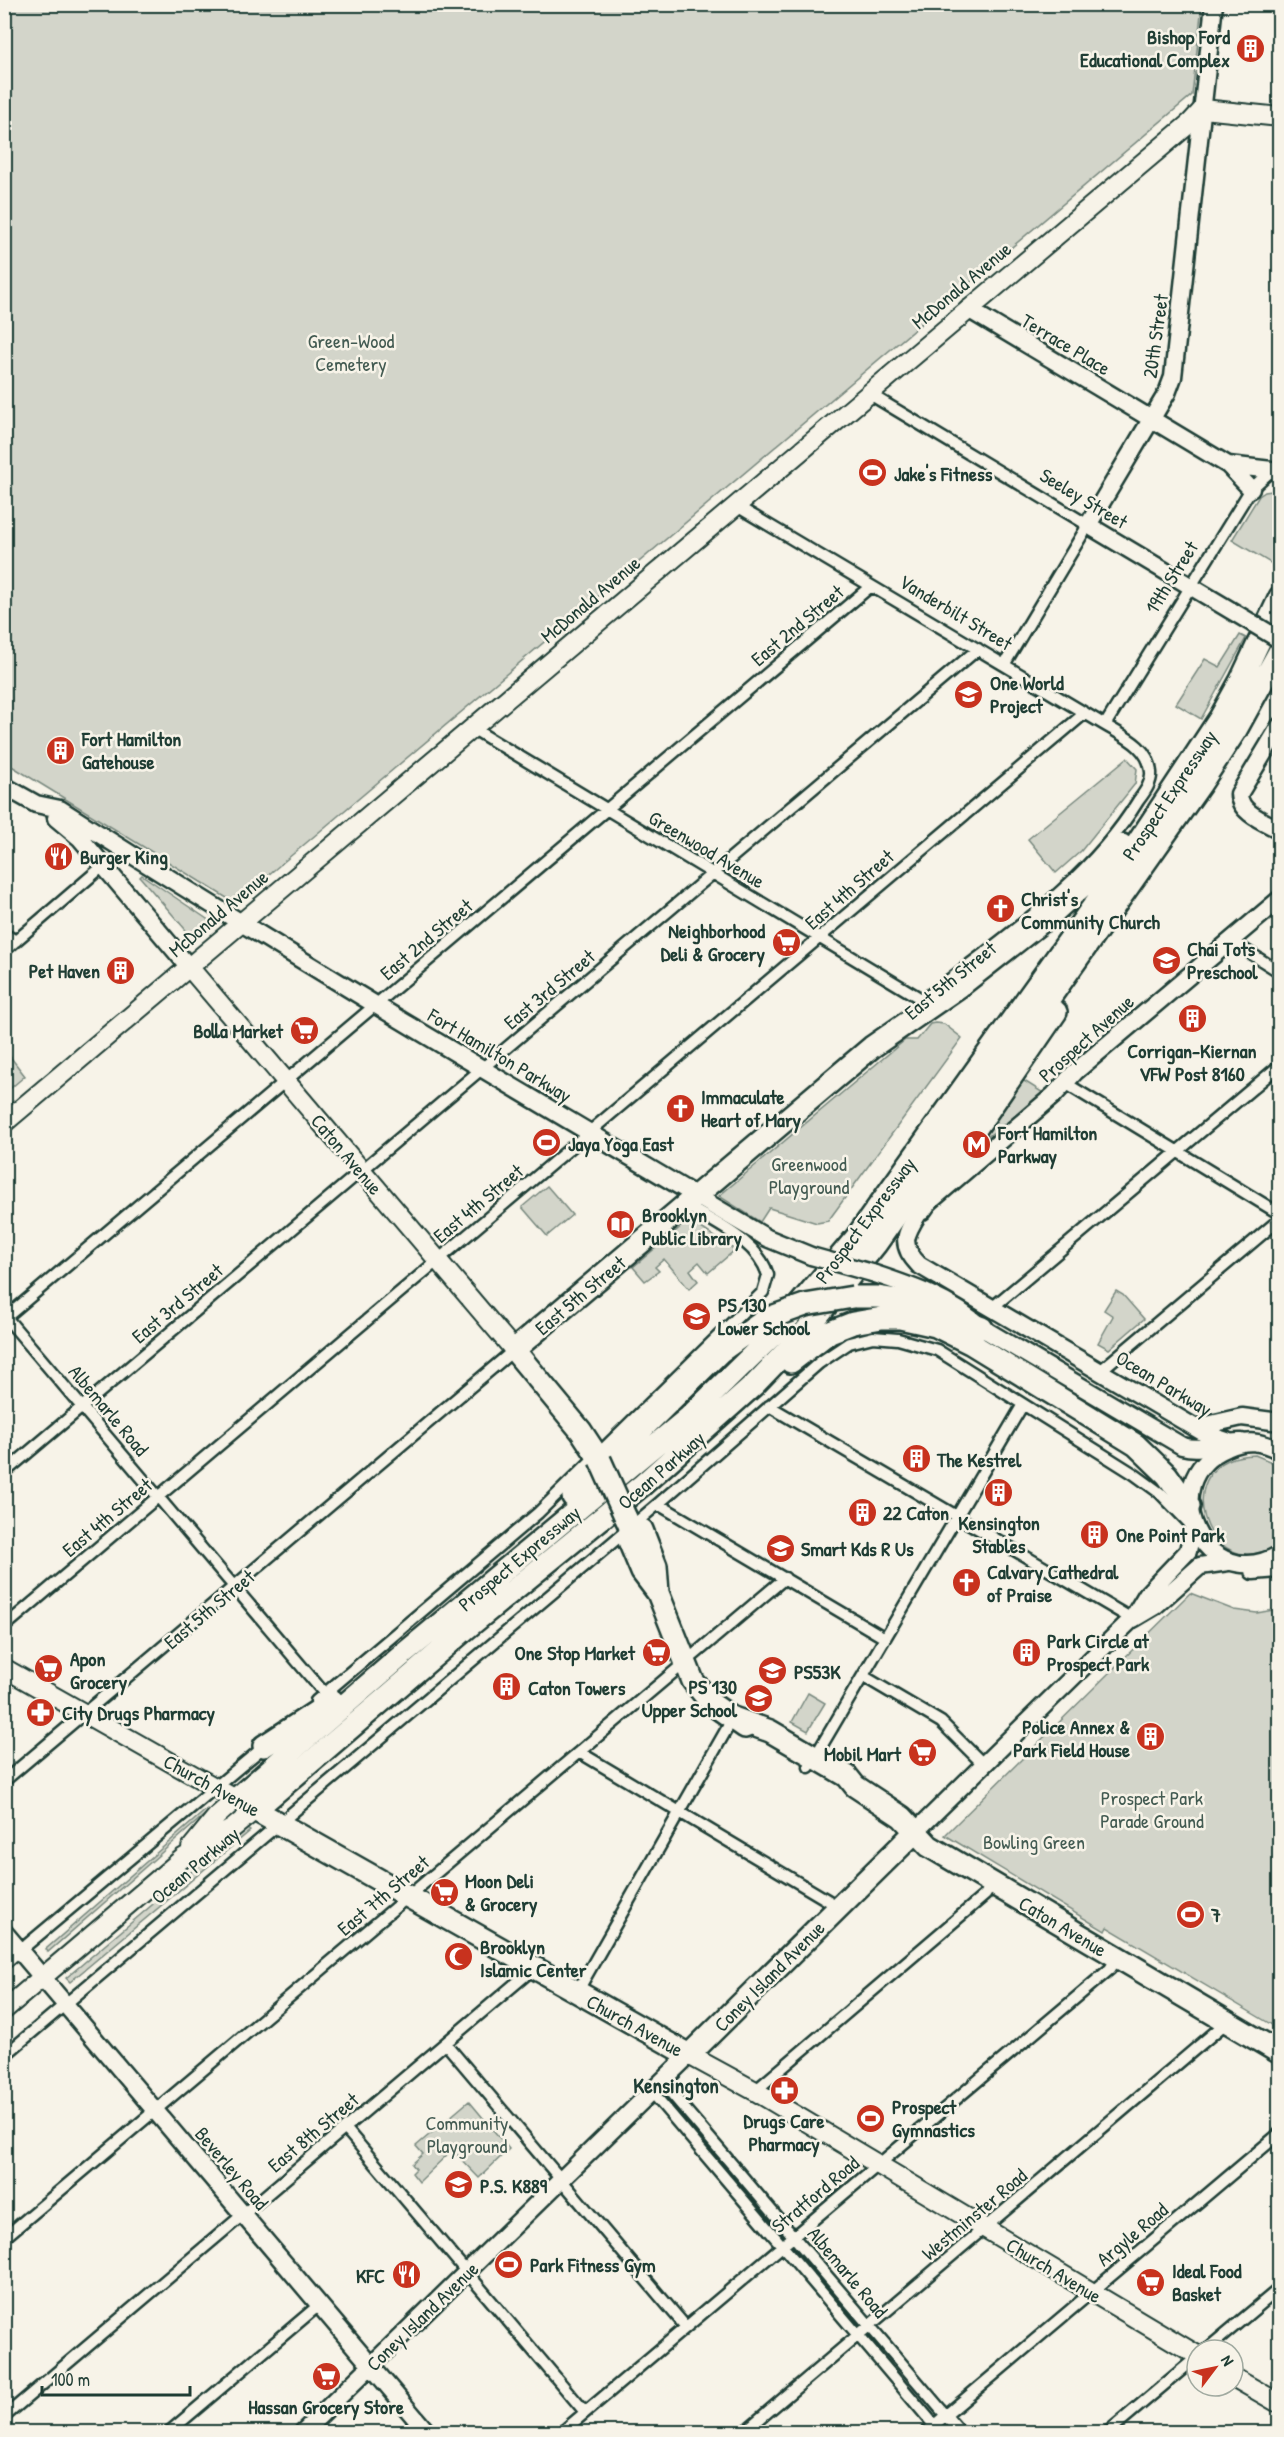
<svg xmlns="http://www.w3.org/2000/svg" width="1284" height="2437" viewBox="0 0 1284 2437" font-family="'Patrick Hand',sans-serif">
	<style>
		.green { fill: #d3d5ca; stroke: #79897f; stroke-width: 1.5 }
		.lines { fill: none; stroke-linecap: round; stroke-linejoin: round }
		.street-casing { stroke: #1f3d34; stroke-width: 15 }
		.secondary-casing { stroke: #1f3d34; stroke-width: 21 }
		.primary-casing { stroke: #1f3d34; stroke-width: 22 }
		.highway-casing { stroke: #1f3d34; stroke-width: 26 }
		.street { stroke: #f7f3e8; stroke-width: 10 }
		.secondary { stroke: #f7f3e8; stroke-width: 16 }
		.primary { stroke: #f7f3e8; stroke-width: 18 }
		.highway { stroke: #f7f3e8; stroke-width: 21 }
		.secondary-bridge-casing { stroke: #1f3d34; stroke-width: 21; stroke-linecap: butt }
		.highway-bridge-casing { stroke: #1f3d34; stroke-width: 26; stroke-linecap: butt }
		.secondary-bridge { stroke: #f7f3e8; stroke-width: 16 }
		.highway-bridge { stroke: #f7f3e8; stroke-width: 21 }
		.labels { text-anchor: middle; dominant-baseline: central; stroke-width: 5; stroke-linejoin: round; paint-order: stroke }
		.poi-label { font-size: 20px; font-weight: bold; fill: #1f3d34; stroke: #f7f3e8; text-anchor: start }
		.street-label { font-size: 20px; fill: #1f3d34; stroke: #f7f3e8 }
		.park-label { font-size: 20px; fill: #435b52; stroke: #f7f3e8 }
		.neighbourhood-label { font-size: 21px; font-weight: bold; fill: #1f3d34; stroke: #f7f3e8 }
	</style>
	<rect width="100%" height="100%" fill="#f7f3e8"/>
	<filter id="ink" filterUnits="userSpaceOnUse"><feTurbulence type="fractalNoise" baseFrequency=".0167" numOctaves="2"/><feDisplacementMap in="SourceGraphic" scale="12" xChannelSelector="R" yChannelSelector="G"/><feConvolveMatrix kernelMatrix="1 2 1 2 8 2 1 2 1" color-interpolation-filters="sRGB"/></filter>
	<g filter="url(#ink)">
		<path class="green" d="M5 4H1202V5L1192 95 235 903 5 762Z
			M1279 490 1280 559 1277 567 1232 540 1259 496 1265 492Z
			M1240 635 1246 638 1201 719 1176 704 1205 659 1220 667Z
			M1127 758 1137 769 1135 784 1081 851 1056 873 1028 839Z
			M142 875 210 921 191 936 140 877Z
			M935 1023 944 1024 962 1038 828 1221 817 1223 769 1208 760 1222 719 1196 905 1040H917L930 1024Z
			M5 1050 25 1076 5 1093H4Z
			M1021 1079 1045 1094 975 1146Z
			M547 1186 572 1215 547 1236 522 1207Z
			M689 1220 735 1250 708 1273 699 1262 690 1270 698 1281 689 1289 664 1259 655 1267 659 1271 645 1281 633 1267Z
			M1116 1291 1123 1295 1144 1319 1109 1349 1098 1343 1113 1316 1104 1310Z
			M1255 1455 1279 1465V1544C1206 1592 1162 1456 1255 1455Z
			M1190 1593 1234 1610 1257 1613 1279 1609V2029L1107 1927 1105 1931 945 1835Z
			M808 1693 825 1703 808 1731 792 1722Z
			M207 1809 209 1811 48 1952 46 1949Z
			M244 1827 250 1831 70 1982 66 1978Z
			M469 2101 509 2149 479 2178 452 2150 419 2182 412 2173 416 2169 412 2164 423 2154 416 2146Z"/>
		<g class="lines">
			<defs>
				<path id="street" d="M868 393 1088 525 1004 665
					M735 505 1105 725C1125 737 1149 747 1151 772 1152 783 1144 793 1138 801 1088 883 1001 939 927 997
					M1105 725 1251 489 1272 470
					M472 728 923 1000
					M4 934 16 941
					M1231 941 1280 972
					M4 951 103 866
					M1065 1083 1280 1214
					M993 1307 1280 1065
					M4 1315 325 1694
					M4 1319 871 586
					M1100 1371 1280 1219
					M769 1406 1132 1619
					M4 1473 978 649
					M658 1504 885 1638
					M4 1627 1085 713
					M863 1676 941 1722 984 1765
					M316 1701 538 1513 763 1292 768 1275C757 1240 715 1224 686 1205
					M579 1752 839 1907
					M809 1767 1022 1406
					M4 1781 514 1350
					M4 1964 266 1745
					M577 1992 733 1718
					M446 2044 686 2327
					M4 2056 658 1504 819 1363 849 1343 873 1337 898 1339 937 1350 1134 1474 1160 1493 1193 1527
					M661 2081 960 2432
					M651 2091 940 2432
					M755 2091 985 1895 992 1884
					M345 2128 585 2412
					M4 2238 785 1578
					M1206 2350 1280 2288
					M4 2417 534 1968
					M169 2432 319 2305
					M562 2432 1110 1969 1117 1958
					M744 2432 1227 2022
					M926 2432 1280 2133
					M1108 2432 1197 2357"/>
				<path id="secondary" d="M1214 4 1173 377 1167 393 1088 525 1252 623
					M968 309 1228 465 1280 471
					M1228 465 1251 489
					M1280 726 1239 794C1239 813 1265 822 1280 830
					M4 786 36 804 60 809C292 958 530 1097 767 1238L811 1256
					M56 818 80 838 189 967
					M872 1273C911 1286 951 1299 982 1328L1182 1446C1204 1452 1220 1441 1242 1442
					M1198 1427 1242 1417 1280 1422
					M1227 1441 1206 1434 919 1265C897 1243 907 1232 921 1209L1054 1095 1075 1072 1280 899
					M1280 1451C1261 1441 1247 1439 1227 1448 1150 1480 1204 1599 1280 1554
					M1253 1571 1280 1569
					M1133 1619 1155 1606 1200 1566 1228 1562
					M915 1832 1132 1619 1147 1594 1188 1551 1193 1527
					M4 1932 427 2432
					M303 2432 689 2055"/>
				<path id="primary" d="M189 967 514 1350
					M4 1123 1190 123 1203 109 1280 117
					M4 1668 255 1810 233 1828 183 1858 4 2010
					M191 1848 217 1816 236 1799
					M689 2055 755 2091 1197 2355
					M1233 2377 1280 2404"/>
				<path id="highway" d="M921 1209 1056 1012
					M853 1297H878L910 1302 982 1328
					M791 1362 830 1332 853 1323 882 1318H900L936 1326 970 1343 1136 1445 1167 1475 1189 1506
					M600 1460 581 1431 514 1350 872 1047 960 986 1053 913 1099 871 1122 845
					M573 1497 720 1352 766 1319
					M625 1516 630 1527 629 1541 642 1572 658 1593 693 1681 712 1704 745 1727
					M630 1527 642 1530 656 1566 658 1593
					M733 1718 770 1731 847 1776 855 1786 902 1817 929 1846 1280 2053
					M264 1746 333 1701
					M236 1799 400 1657 689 1417 778 1330 855 1239 1127 859 1220 718 1241 680 1280 597
					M915 1832 689 2055 255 1810 467 1628 641 1486 754 1385 804 1333 876 1244 1200 785 1236 730 1280 650"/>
			</defs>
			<use href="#street" class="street-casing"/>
			<use href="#secondary" class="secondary-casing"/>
			<use href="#primary" class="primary-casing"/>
			<use href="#highway" class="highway-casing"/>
			<use href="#street" class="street"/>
			<use href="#secondary" class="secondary"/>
			<use href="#primary" class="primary"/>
			<use href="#highway" class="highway"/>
			<defs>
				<path id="secondary-bridge" d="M1252 623 1280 640
					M811 1256 872 1273"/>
				<path id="highway-bridge" d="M766 1319 805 1305 853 1297
					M600 1460 625 1516"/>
			</defs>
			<use href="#secondary-bridge" class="secondary-bridge-casing"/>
			<use href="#highway-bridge" class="highway-bridge-casing"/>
			<use href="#secondary-bridge" class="secondary-bridge"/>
			<use href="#highway-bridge" class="highway-bridge"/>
		</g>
	</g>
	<defs>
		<symbol id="building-disc" viewBox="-11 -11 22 22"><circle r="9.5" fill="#c8321e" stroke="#f7f3e8"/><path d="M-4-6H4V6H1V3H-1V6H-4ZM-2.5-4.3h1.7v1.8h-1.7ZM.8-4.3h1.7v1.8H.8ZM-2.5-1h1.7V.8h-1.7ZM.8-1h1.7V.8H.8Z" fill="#fff"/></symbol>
		<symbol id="stadium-disc" viewBox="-11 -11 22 22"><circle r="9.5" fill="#c8321e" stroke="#f7f3e8"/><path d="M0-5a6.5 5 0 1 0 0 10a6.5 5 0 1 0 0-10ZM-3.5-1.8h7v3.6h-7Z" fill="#fff"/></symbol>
		<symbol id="school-disc" viewBox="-11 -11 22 22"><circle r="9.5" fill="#c8321e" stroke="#f7f3e8"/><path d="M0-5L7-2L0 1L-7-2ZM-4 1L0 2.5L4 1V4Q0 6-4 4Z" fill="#fff"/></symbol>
		<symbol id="restaurant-disc" viewBox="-11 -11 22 22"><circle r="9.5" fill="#c8321e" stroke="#f7f3e8"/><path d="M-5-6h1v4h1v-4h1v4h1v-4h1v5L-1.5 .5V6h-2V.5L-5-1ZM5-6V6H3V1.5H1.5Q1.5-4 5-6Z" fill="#fff"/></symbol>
		<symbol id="church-disc" viewBox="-11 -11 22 22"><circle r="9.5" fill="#c8321e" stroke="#f7f3e8"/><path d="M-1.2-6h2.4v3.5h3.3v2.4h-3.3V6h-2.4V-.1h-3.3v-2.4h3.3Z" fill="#fff"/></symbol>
		<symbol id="supermarket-disc" viewBox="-11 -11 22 22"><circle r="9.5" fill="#c8321e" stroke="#f7f3e8"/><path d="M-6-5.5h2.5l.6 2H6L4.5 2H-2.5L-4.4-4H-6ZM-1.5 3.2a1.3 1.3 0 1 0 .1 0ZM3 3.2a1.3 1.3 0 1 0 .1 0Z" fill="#fff"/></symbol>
		<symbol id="metro-disc" viewBox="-11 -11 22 22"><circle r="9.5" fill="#c8321e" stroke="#f7f3e8"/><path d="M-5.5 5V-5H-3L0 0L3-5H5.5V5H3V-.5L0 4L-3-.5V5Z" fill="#fff"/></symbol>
		<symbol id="library-disc" viewBox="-11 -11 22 22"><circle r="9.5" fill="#c8321e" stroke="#f7f3e8"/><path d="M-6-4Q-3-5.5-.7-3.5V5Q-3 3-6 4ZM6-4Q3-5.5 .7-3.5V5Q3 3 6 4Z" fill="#fff"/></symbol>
		<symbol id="pharmacy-disc" viewBox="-11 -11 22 22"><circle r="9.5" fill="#c8321e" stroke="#f7f3e8"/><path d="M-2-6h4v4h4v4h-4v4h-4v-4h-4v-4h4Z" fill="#fff"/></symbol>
		<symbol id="mosque-disc" viewBox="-11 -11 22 22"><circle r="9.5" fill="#c8321e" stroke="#f7f3e8"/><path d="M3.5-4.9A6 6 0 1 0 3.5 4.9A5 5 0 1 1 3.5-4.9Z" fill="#fff"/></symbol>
	</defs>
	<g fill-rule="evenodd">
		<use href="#building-disc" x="1234" y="32" width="33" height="33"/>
		<use href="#stadium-disc" x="856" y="456" width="33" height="33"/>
		<use href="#school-disc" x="952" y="678" width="33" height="33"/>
		<use href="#building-disc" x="44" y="734" width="33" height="33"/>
		<use href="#restaurant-disc" x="42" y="840" width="33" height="33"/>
		<use href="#church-disc" x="984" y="892" width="33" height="33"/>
		<use href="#supermarket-disc" x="770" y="926" width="33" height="33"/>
		<use href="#school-disc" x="1150" y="944" width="33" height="33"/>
		<use href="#building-disc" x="104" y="954" width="33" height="33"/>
		<use href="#building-disc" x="1176" y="1002" width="33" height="33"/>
		<use href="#supermarket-disc" x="288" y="1014" width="33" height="33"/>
		<use href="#church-disc" x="664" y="1092" width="33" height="33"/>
		<use href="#stadium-disc" x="530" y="1126" width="33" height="33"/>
		<use href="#metro-disc" x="960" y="1128" width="33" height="33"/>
		<use href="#library-disc" x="604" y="1208" width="33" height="33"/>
		<use href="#school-disc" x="680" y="1300" width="33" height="33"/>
		<use href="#building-disc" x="900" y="1442" width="33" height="33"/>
		<use href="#building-disc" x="982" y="1476" width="33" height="33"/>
		<use href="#building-disc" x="846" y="1496" width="33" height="33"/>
		<use href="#building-disc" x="1078" y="1518" width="33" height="33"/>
		<use href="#school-disc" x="764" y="1532" width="33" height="33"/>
		<use href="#church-disc" x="950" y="1566" width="33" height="33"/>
		<use href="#supermarket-disc" x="640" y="1636" width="33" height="33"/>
		<use href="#building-disc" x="1010" y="1636" width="33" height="33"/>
		<use href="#supermarket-disc" x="32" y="1652" width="33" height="33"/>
		<use href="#school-disc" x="756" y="1654" width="33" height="33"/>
		<use href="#building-disc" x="490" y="1670" width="33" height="33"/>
		<use href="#school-disc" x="742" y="1682" width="33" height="33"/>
		<use href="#pharmacy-disc" x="24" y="1696" width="33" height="33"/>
		<use href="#building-disc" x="1134" y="1720" width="33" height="33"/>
		<use href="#supermarket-disc" x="906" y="1736" width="33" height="33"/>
		<use href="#supermarket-disc" x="428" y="1876" width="33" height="33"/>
		<use href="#stadium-disc" x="1174" y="1898" width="33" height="33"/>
		<use href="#mosque-disc" x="442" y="1940" width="33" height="33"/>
		<use href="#pharmacy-disc" x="768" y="2074" width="33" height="33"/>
		<use href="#stadium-disc" x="854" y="2102" width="33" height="33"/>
		<use href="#school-disc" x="442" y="2168" width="33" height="33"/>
		<use href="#stadium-disc" x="492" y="2248" width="33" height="33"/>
		<use href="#restaurant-disc" x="390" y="2258" width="33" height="33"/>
		<use href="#supermarket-disc" x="1134" y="2266" width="33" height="33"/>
		<use href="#supermarket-disc" x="310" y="2360" width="33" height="33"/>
	</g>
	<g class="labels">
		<g class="poi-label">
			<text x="1230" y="36" text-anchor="end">Bishop Ford<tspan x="1230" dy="23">Educational Complex</tspan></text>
			<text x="894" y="473">Jake's Fitness</text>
			<text x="990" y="682">One World<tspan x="990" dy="23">Project</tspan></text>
			<text x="82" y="738">Fort Hamilton<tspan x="82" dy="23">Gatehouse</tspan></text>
			<text x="80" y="856">Burger King</text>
			<text x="1021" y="898">Christ's<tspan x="1021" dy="23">Community Church</tspan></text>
			<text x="765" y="930" text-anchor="end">Neighborhood<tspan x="765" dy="23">Deli &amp; Grocery</tspan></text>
			<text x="1187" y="948">Chai Tots<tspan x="1187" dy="23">Preschool</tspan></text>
			<text x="100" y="970" text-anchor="end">Pet Haven</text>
			<text x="283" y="1030" text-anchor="end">Bolla Market</text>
			<text x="1192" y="1050" text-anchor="middle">Corrigan-Kiernan<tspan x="1192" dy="23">VFW Post 8160</tspan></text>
			<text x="701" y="1096">Immaculate<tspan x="701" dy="23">Heart of Mary</tspan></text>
			<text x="998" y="1132">Fort Hamilton<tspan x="998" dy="23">Parkway</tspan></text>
			<text x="568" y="1143">Jaya Yoga East</text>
			<text x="642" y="1214">Brooklyn<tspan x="642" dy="23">Public Library</tspan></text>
			<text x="718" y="1304">PS 130<tspan x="718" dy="23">Lower School</tspan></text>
			<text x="937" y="1459">The Kestrel</text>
			<text x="883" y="1512">22 Caton</text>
			<text x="999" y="1522" text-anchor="middle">Kensington<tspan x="999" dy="23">Stables</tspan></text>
			<text x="1116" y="1534">One Point Park</text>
			<text x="801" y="1548">Smart Kds R Us</text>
			<text x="987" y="1571">Calvary Cathedral<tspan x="987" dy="23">of Praise</tspan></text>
			<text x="1047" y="1640">Park Circle at<tspan x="1047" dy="23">Prospect Park</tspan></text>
			<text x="635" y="1652" text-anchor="end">One Stop Market</text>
			<text x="70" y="1658">Apon<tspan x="70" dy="23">Grocery</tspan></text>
			<text x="794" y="1671">PS53K</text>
			<text x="737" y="1686" text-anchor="end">PS 130<tspan x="737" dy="23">Upper School</tspan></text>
			<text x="528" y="1687">Caton Towers</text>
			<text x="62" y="1712">City Drugs Pharmacy</text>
			<text x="1130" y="1726" text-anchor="end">Police Annex &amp;<tspan x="1130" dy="23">Park Field House</tspan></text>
			<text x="901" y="1753" text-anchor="end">Mobil Mart</text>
			<text x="465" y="1880">Moon Deli<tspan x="465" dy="23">&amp; Grocery</tspan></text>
			<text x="1211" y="1914">7</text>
			<text x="480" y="1946">Brooklyn<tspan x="480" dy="23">Islamic Center</tspan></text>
			<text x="892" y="2106">Prospect<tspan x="892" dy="23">Gymnastics</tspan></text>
			<text x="784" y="2120" text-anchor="middle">Drugs Care<tspan x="784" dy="23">Pharmacy</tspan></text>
			<text x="480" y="2185">P.S. K889</text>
			<text x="530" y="2264">Park Fitness Gym</text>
			<text x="1172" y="2270">Ideal Food<tspan x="1172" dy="23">Basket</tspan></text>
			<text x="385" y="2275" text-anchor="end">KFC</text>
			<text x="326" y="2406" text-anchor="middle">Hassan Grocery Store</text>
		</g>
		<g class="street-label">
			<text transform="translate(961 285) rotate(-40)">McDonald Avenue</text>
			<text transform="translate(1155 336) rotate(-82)">20th Street</text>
			<text transform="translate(1066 344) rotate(31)">Terrace Place</text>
			<text transform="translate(1084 498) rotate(31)">Seeley Street</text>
			<text transform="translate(1171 577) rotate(-58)">19th Street</text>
			<text transform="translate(590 599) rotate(-40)">McDonald Avenue</text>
			<text transform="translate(956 612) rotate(31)">Vanderbilt Street</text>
			<text transform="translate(797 625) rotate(-40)">East 2nd Street</text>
			<text transform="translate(1169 795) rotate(-56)">Prospect Expressway</text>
			<text transform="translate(707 849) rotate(31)">Greenwood Avenue</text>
			<text transform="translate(849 889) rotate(-41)">East 4th Street</text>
			<text transform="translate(218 913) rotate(-40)">McDonald Avenue</text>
			<text transform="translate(426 939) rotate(-40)">East 2nd Street</text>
			<text transform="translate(950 980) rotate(-39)">East 5th Street</text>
			<text transform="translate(549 989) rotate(-40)">East 3rd Street</text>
			<text transform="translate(1086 1038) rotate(-42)">Prospect Avenue</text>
			<text transform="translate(500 1055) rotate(31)">Fort Hamilton Parkway</text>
			<text transform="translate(347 1154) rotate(50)">Caton Avenue</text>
			<text transform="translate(478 1203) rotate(-40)">East 4th Street</text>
			<text transform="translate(865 1220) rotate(-53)">Prospect Expressway</text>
			<text transform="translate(580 1295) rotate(-40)">East 5th Street</text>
			<text transform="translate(177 1303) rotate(-40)">East 3rd Street</text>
			<text transform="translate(1164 1383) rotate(31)">Ocean Parkway</text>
			<text transform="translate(109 1410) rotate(50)">Albemarle Road</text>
			<text transform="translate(661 1470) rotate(-41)">Ocean Parkway</text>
			<text transform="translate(107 1517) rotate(-40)">East 4th Street</text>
			<text transform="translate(519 1558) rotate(-40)">Prospect Expressway</text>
			<text transform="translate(209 1609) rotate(-40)">East 5th Street</text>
			<text transform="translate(212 1785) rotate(29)">Church Avenue</text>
			<text transform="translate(195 1865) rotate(-40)">Ocean Parkway</text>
			<text transform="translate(383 1895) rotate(-40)">East 7th Street</text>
			<text transform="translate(1063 1926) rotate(31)">Caton Avenue</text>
			<text transform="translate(769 1976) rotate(-45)">Coney Island Avenue</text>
			<text transform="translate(635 2025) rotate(29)">Church Avenue</text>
			<text transform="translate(313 2132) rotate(-40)">East 8th Street</text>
			<text transform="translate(232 2168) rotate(50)">Beverley Road</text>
			<text transform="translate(815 2194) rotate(-40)">Stratford Road</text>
			<text transform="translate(974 2214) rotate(-40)">Westminster Road</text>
			<text transform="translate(1132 2234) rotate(-40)">Argyle Road</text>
			<text transform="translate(1054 2270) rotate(31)">Church Avenue</text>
			<text transform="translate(848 2272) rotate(50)">Albemarle Road</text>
			<text transform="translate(422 2316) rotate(-44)">Coney Island Avenue</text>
		</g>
		<g class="park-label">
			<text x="351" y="340">Green-Wood<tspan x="351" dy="23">Cemetery</tspan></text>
			<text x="809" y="1163">Greenwood<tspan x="809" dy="23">Playground</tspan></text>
			<text x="1152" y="1797">Prospect Park<tspan x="1152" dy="23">Parade Ground</tspan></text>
			<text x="1034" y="1841">Bowling Green</text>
			<text x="467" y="2122">Community<tspan x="467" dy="23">Playground</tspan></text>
		</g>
		<g class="neighbourhood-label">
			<text x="676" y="2085">Kensington</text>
		</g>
	</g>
	<rect width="1284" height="2437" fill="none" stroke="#f7f3e8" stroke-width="24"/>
	<rect x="12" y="12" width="1260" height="2413" fill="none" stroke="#1f3d34" stroke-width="2" filter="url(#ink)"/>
	<g transform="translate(1215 2368) rotate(58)"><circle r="28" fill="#f7f3e8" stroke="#a1aaa0" stroke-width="1.5"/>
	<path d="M0-4.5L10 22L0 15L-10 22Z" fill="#c8321e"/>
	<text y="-9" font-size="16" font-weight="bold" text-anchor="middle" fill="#1f3d34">N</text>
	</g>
	<path d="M42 2386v9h148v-9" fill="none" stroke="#1f3d34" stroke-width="3"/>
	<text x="51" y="2386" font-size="18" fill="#1f3d34" stroke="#f7f3e8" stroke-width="4.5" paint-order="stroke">100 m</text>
</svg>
